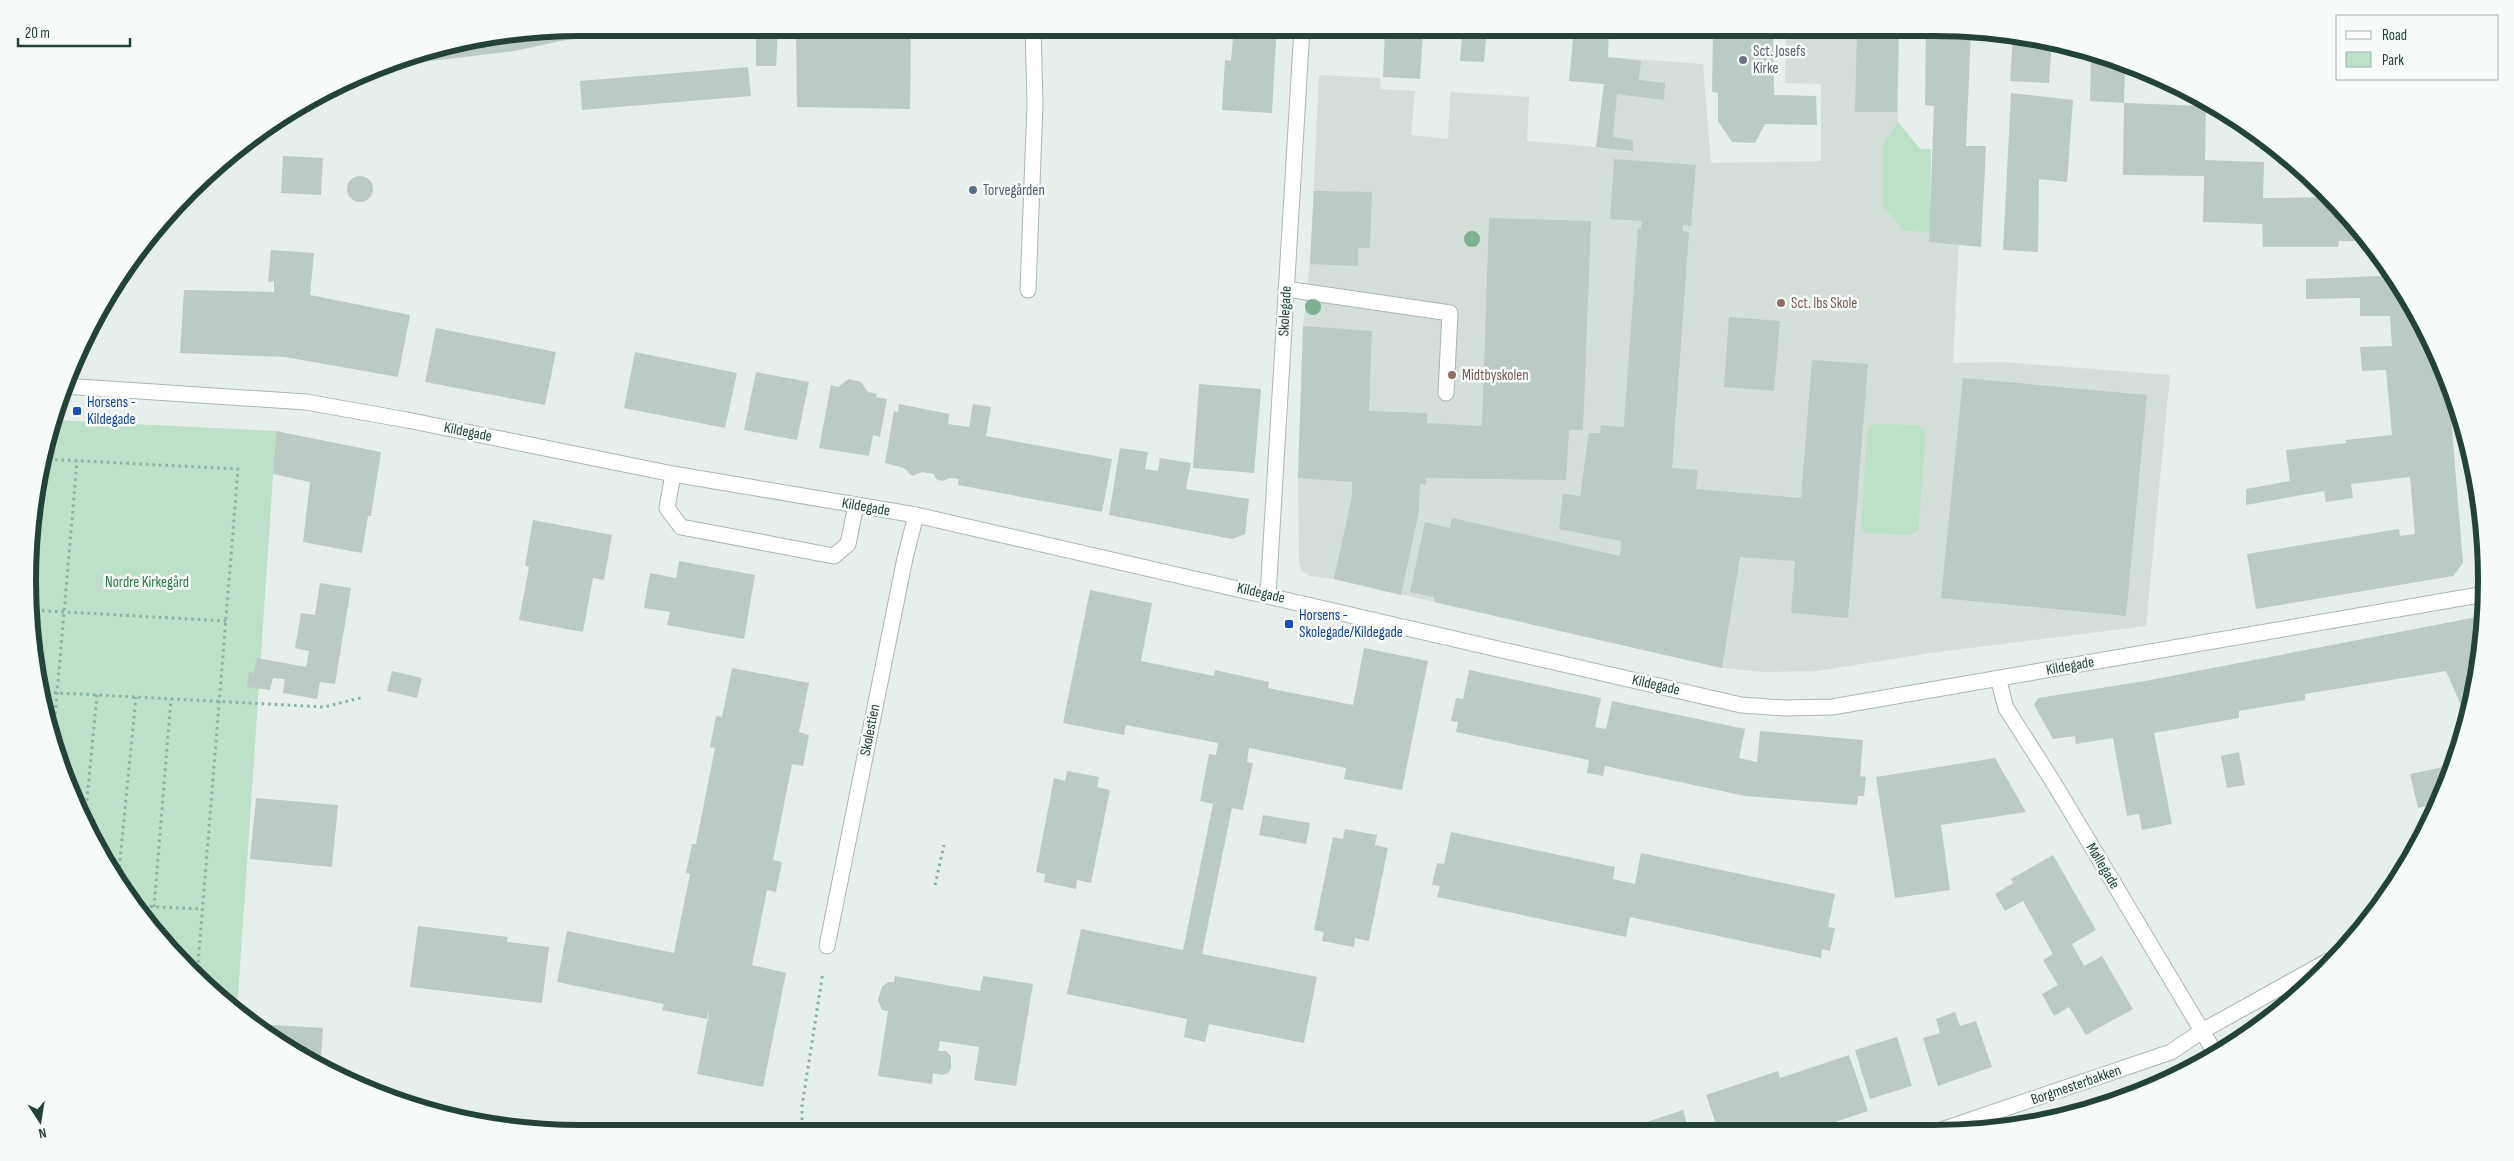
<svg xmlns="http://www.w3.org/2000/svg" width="2514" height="1161" viewBox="0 0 2514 1161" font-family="'Sofia Sans Condensed',sans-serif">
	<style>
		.built { fill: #d4dfda }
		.green { fill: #bfe0c8 }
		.building { fill: #bbcac4 }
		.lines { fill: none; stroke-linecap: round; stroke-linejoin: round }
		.minor-casing { stroke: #a8b8b2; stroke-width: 17 }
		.path { stroke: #86b3a5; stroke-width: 3; stroke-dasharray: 2.5 4; stroke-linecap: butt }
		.minor { stroke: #fff; stroke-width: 15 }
		.tree { fill: #80af93 }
		.worship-dot { fill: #6b7280; stroke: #f7fbf9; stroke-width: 2 }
		.service-dot { fill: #5c6f8a; stroke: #f7fbf9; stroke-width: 2 }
		.education-dot { fill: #8d6e63; stroke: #f7fbf9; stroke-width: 2 }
		.transit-dot { fill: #1a4fb4; stroke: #f7fbf9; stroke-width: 2 }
		.labels { text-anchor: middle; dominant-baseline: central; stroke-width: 5; stroke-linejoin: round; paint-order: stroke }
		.worship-label { font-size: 15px; fill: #5b616d; stroke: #f7fbf9; text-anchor: start }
		.service-label { font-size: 15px; fill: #4e5e75; stroke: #f7fbf9; text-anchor: start }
		.education-label { font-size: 15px; fill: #785e54; stroke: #f7fbf9; text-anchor: start }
		.street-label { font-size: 15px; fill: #24423a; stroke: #f7fbf9 }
		.transit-label { font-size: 15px; fill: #164399; stroke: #f7fbf9; text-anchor: start }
		.park-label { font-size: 15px; fill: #2d7a4b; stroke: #f7fbf9 }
		.rim { fill: none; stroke: #24423a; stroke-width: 6 }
	</style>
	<rect width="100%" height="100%" fill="#e6efeb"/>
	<path class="built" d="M1786 28H1899L1898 122 1920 149H1931L1929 242 1959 244 1953 363 2002 362 2170 375 2146 626 1930 653 1818 671 1763 672 1722 668 1334 579 1310 576 1302 571 1299 562 1298 478 1303 326 1310 264 1319 75 1380 78 1381 89 1415 91 1411 135 1448 139 1450 92 1529 97 1527 141 1596 147 1608 57 1703 64 1711 163 1821 161V84L1785 83Z"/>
	<path class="green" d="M1898 122 1920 149H1931L1930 232 1904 231 1883 206 1882 146Z
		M52 420 276 431 237 1012C157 954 91 852 57 759 52 745 50 729 47 715 36 671 27 626 28 580 28 528 39 471 52 420Z
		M1874 424 1919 425 1926 432 1918 531 1911 535 1866 533 1861 528 1867 430Z"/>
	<path class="building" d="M581 28H622L514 51 381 67 402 57 473 38Z
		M756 28H778L776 66H756Z
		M796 28H911L910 109 797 107Z
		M1442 28H1487L1484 62 1460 61 1462 36 1442 34Z
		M1535 28H1561L1562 35 1536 34Z
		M1574 28H1609L1608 57 1641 61 1639 80 1665 83 1664 100 1617 94 1613 137 1633 140V151L1596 147 1604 84 1569 81Z
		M1635 28H1680V36L1634 34Z
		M1713 28H1773L1774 95 1816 96 1817 125 1765 124 1755 143 1732 142 1718 121V93L1712 92Z
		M1857 28H1899L1897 112H1855Z
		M1926 28 1971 31 1966 146H1986L1981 247 1929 242 1934 106 1925 105Z
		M1385 31 1423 33 1420 79 1383 77Z
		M2013 35 2052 41 2049 83 2010 81Z
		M1233 37 1276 39 1272 113 1222 110 1225 60 1231 61Z
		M2091 53 2125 64 2124 103 2206 106 2205 160 2264 162 2263 198 2331 197 2339 207V215H2345L2367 241H2339L2338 247H2263L2262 224 2203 222 2204 176 2123 175 2124 103 2090 101Z
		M748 67 751 96 582 110 580 81Z
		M2011 93 2073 100 2067 182 2039 179 2038 252 2003 250Z
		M283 156 323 158 321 195 281 193Z
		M1614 159 1696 165 1691 226 1683 225V231L1689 232 1672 468 1698 470 1696 489 1801 498 1812 360 1868 364 1848 618 1791 613 1795 561 1740 557 1722 668 1434 602V597L1410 592 1425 522 1450 528 1452 518 1620 556 1621 541 1559 529 1563 494 1580 496 1589 433H1600L1601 425 1624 427V424L1638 229 1641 228 1642 221 1610 219Z
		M347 189a13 13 0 1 1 26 0a13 13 0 1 1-26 0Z
		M1314 191 1372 192 1370 248H1358V266L1310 264Z
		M1489 218 1591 221 1583 430H1569L1566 480 1426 478V485L1420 484 1419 511 1401 595 1334 579 1352 496V482L1298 478 1303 326 1372 331 1369 411 1427 413V423L1482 426Z
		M271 250 314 253 310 295 410 315 398 377 285 357 180 353 184 290 274 292V281L268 282Z
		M2380 257 2393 273 2444 369 2448 381 2463 563 2453 576 2256 609 2247 554 2399 529 2400 536 2415 534 2410 477 2351 484 2353 498 2326 502 2324 491 2246 505V489L2290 481 2286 450 2346 443 2345 440 2392 435 2386 370 2362 371 2360 347 2392 346 2390 316H2360V298L2306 299V279L2381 276Z
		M1729 317 1780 321 1774 391 1724 387Z
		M436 328 556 352 545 405 425 382Z
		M635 352 737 373 725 428 624 408Z
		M756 372 809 382 797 440 744 430Z
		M1963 378 2147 395 2126 616 1941 598Z
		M849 379 861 382 868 392 877 394 876 397 887 399 880 437 873 435 869 456 819 448 831 385 838 387Z
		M1199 384 1261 389 1254 473 1193 468Z
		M899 404 949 414 948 424 969 427 973 404 991 407 986 436 1112 459 1102 512 958 485 959 479 950 478 942 481 936 479 934 474 922 472 912 476 904 468 885 463 894 411 898 412Z
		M276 431 381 452 371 516H368L362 553 303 542 310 482 273 474Z
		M1120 448 1148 452 1145 469 1158 471 1160 458 1191 463 1186 489 1249 499 1245 534 1232 539 1109 515Z
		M533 520 612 535 604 580 593 578 583 632 519 620 529 567 525 566Z
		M679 561 755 575 744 639 667 625 670 612 644 608 650 573 676 578Z
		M320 583 351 588 335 684 320 682 317 699 283 693 285 679 273 678 270 690 247 687 249 672 254 673 257 658 306 667 309 651 295 648 301 613 315 615Z
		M1090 590 1152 603 1141 661 1214 676 1215 670 1269 682 1268 688 1353 705 1364 648 1428 661 1402 790 1344 779 1346 768 1249 748 1247 762 1253 763 1243 810 1232 808 1202 954 1317 977 1304 1043 1209 1024 1205 1042 1184 1037 1187 1019 1067 994 1081 929 1183 950 1213 804 1200 801 1209 754 1216 755 1218 743 1126 725 1124 735 1063 723Z
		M2472 618 2483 620 2476 688 2467 719 2446 671 2305 694V700L2239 711V718L2154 733 2172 824 2142 830 2139 814 2127 816 2113 738 2076 744 2075 736 2053 739 2034 705 2038 698 2145 681Z
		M732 668 809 683 799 732 809 735 803 766 792 764 773 860 782 862 776 892 767 890 752 965 786 973 763 1087 697 1074 709 1013H708L707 1019 662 1010 664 1004 557 982 567 931 674 953 690 874 686 873 692 844H696L715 748 710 747 716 716 722 717Z
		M1469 670 1601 698 1595 727 1606 729 1612 701 1745 729 1739 758 1757 762 1760 731 1863 740 1860 776 1866 777 1864 796H1858L1857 805 1745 796 1605 766 1603 776 1587 773 1589 760 1456 732 1458 722 1451 721 1456 698 1463 699Z
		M392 671 422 678 417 698 387 691Z
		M2239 752 2245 785 2227 788 2221 756Z
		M1995 758 2026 812 1941 825 1950 890 1895 898 1876 777Z
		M2453 765 2445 792 2438 803 2418 808 2410 774Z
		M1067 771 1099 777 1097 787 1110 790 1091 883 1077 880 1076 889 1044 882 1045 874 1036 872 1054 778 1065 781Z
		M256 798 338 805 332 867 250 859Z
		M1263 815 1310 823 1306 844 1259 835Z
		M1345 829 1377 835 1375 845 1388 848 1369 941 1355 938 1354 947 1322 941 1324 932 1314 930 1333 837 1343 839Z
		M1451 832 1615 867 1613 879 1635 884 1641 853 1835 894 1828 927 1835 928 1830 951 1822 949 1821 958 1630 917 1626 937 1437 897 1440 886 1432 885 1437 863 1444 864Z
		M2053 855 2096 930 2072 944 2084 966 2102 956 2133 1009 2086 1035 2069 1007 2054 1016 2042 994 2058 985 2043 960 2053 954 2023 901 2005 911 1995 894 2013 883 2011 879Z
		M418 926 508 937 507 942 549 947 542 1003 410 987Z
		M895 976 980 991 983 976 1033 984 1016 1086 974 1080 979 1047 940 1041 938 1051H946L951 1056V1069L948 1073 942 1075 933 1073 932 1084 878 1076 888 1011 882 1010 878 1000 882 987 888 982H894Z
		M1955 1012 1960 1026 1976 1021 1992 1067 1938 1086 1923 1038 1940 1033 1936 1019Z
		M255 1024 323 1028 321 1059 302 1058Z
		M1897 1037 1912 1086 1870 1099 1855 1050Z
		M1849 1055 1868 1111 1814 1129 1718 1130 1706 1095 1778 1071 1780 1078Z
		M322 1068 351 1070 350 1082Z
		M1683 1110 1689 1130H1642L1640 1124Z"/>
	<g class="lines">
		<defs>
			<path id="minor" d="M1286 289 1450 313 1446 393
				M1028 290 1035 103 1033 28
				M64 386 306 402 407 420 673 474 916 515 1741 705 1785 708 1832 707 2485 594
				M673 474 667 508 681 527 834 556 848 544 856 505
				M1268 595 1302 28
				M1998 678 2006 708 2055 785 2214 1051
				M827 946 905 558 916 515
				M1944 1129 2171 1052 2202 1031 2328 961"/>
		</defs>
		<use href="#minor" class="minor-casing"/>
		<path class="path" d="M42 459 238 469 197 977
			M29 610 226 621
			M41 692 324 707 364 697
			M53 740 77 461
			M85 820 97 695
			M118 880 136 697
			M935 885 944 845
			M137 906 202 909
			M154 907 171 699
			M802 1133V1106L823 972"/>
		<use href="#minor" class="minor"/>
	</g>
	<g class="tree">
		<circle cx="1472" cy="239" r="8"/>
		<circle cx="1313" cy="307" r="8"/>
	</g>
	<circle class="worship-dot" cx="1743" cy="60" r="5"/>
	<circle class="service-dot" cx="973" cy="190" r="5"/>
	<g class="education-dot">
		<circle cx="1781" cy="303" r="5"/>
		<circle cx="1452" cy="375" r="5"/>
	</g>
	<g class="transit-dot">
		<rect x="72" y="406" width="10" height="10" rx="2.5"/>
		<rect x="1284" y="619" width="10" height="10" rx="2.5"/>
	</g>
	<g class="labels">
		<g class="worship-label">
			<text x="1753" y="51">Sct. Josefs<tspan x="1753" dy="17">Kirke</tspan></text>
		</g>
		<g class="service-label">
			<text x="983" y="190">Torvegården</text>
		</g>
		<g class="education-label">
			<text x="1791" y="303">Sct. Ibs Skole</text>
			<text x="1462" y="375">Midtbyskolen</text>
		</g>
		<g class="street-label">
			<text transform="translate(1285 311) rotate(-87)">Skolegade</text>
			<text transform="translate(468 432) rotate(11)">Kildegade</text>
			<text transform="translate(866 507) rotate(10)">Kildegade</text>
			<text transform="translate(1261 593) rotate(13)">Kildegade</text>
			<text transform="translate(2070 666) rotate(-10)">Kildegade</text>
			<text transform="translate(1656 685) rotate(13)">Kildegade</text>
			<text transform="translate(870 730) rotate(-79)">Skolestien</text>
			<text transform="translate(2103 866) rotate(59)">Møllegade</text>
			<text transform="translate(2076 1085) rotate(-19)">Borgmesterbakken</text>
		</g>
		<g class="transit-label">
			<text x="87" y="402">Horsens -<tspan x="87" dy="17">Kildegade</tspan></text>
			<text x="1299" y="615">Horsens -<tspan x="1299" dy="17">Skolegade/Kildegade</tspan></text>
		</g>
		<g class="park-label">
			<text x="147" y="582">Nordre Kirkegård</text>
		</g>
	</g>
	<path d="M0 0H2514V1161H0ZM580 36H1934A544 544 0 0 1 2478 580V581A544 544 0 0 1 1934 1125H580A544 544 0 0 1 36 581V580A544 544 0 0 1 580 36Z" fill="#f7fbf9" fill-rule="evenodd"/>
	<path class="rim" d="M580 36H1934A544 544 0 0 1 2478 580V581A544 544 0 0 1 1934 1125H580A544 544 0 0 1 36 581V580A544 544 0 0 1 580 36Z"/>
	<rect x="2336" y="15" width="162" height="65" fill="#f7fbf9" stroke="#a3b1ad"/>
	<rect x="2346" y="31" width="25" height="8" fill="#ffffff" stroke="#a3b1ad"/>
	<text x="2382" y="40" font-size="15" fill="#24423a">Road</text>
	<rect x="2346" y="52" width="25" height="15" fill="#bfe0c8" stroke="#a3b1ad"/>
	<text x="2382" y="65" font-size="15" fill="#24423a">Park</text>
	<g transform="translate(40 1121) rotate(168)" stroke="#f7fbf9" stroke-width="4" paint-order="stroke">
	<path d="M0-4L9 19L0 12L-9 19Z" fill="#24423a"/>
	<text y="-8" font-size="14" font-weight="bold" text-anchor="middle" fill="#24423a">N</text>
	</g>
	<path d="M18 38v8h112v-8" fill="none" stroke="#24423a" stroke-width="2.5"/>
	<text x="25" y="38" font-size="15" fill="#24423a" stroke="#f7fbf9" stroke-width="4" paint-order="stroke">20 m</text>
</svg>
